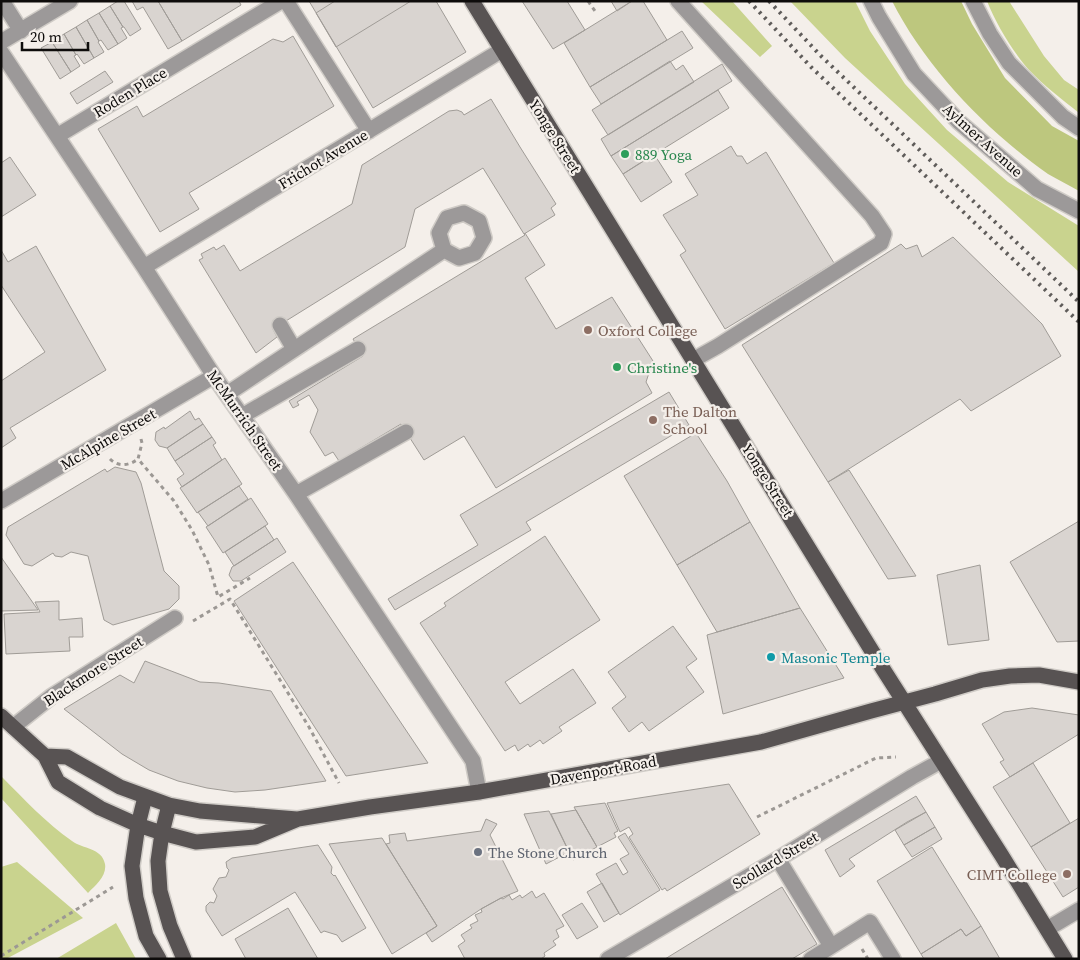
<svg xmlns="http://www.w3.org/2000/svg" width="1080" height="960" viewBox="0 0 1080 960" font-family="'Source Serif 4',serif">
	<style>
		.green { fill: #c9d38e }
		.forest { fill: #bdc77e }
		.building { fill: #d9d4d0; stroke: #a09c97 }
		.lines { fill: none; stroke-linecap: round; stroke-linejoin: round }
		.minor-casing { stroke: #cfcbc6; stroke-width: 18 }
		.major-casing { stroke: #cfcbc6; stroke-width: 18 }
		.path { stroke: #9c9894; stroke-width: 3; stroke-dasharray: 4 4; stroke-linecap: butt }
		.minor { stroke: #9c9999; stroke-width: 15 }
		.major { stroke: #585353; stroke-width: 15 }
		.rail { stroke: #5f5c5a; stroke-width: 4; stroke-dasharray: 2.5 5; stroke-linecap: butt }
		.leisure-dot { fill: #2e9e5b; stroke: #f4efea; stroke-width: 2 }
		.education-dot { fill: #8d6e63; stroke: #f4efea; stroke-width: 2 }
		.culture-dot { fill: #0f9aa8; stroke: #f4efea; stroke-width: 2 }
		.worship-dot { fill: #6b7280; stroke: #f4efea; stroke-width: 2 }
		.labels { text-anchor: middle; dominant-baseline: central; stroke-width: 4.5; stroke-linejoin: round; paint-order: stroke }
		.street-label { font-size: 15px; fill: #0e0c0b; stroke: #f4efea }
		.leisure-label { font-size: 15px; fill: #27864d; stroke: #f4efea; text-anchor: start }
		.education-label { font-size: 15px; fill: #785e54; stroke: #f4efea; text-anchor: start }
		.culture-label { font-size: 15px; fill: #0d838f; stroke: #f4efea; text-anchor: start }
		.worship-label { font-size: 15px; fill: #5b616d; stroke: #f4efea; text-anchor: start }
	</style>
	<rect width="100%" height="100%" fill="#f4efea"/>
	<path class="green" d="M701 1H732L772 46 760 57Z
		M790 1H855L870 31 905 84 947 130 1008 182 1079 226V272L845 58Z
		M987 1H1009L1044 56 1064 80 1079 90V113C1062 99 1044 86 1029 70 1013 52 996 24 987 1Z
		M1 776C24 799 46 823 72 841 83 849 102 848 105 864 107 876 96 885 88 893L1 798Z
		M17 862 83 918 6 959H1V867Z
		M116 923 136 959H56Z"/>
	<path class="forest" d="M892 1H961L972 24 1005 78 1052 126 1079 141V191C1069 185 1058 180 1048 174 987 131 926 68 892 1Z"/>
	<path class="building" d="M118 1H124L141 29 130 36 124 27H123L110 6Z
		M132 1H158L182 41 168 49 143 7 137 10Z
		M158 1H239L241 5 182 41Z
		M309 1H436L466 52 373 108Z
		M335 1H411L336 47 316 13Z
		M522 1H567L585 30 553 49Z
		M611 1H632L617 11Z
		M632 1H643L667 40 590 87 564 43Z
		M110 6 123 27 121 28 127 38 118 44 99 13Z
		M99 13 118 44 108 50 101 40 99 41 87 20Z
		M87 20 99 41 98 42 104 52 94 58 76 27Z
		M76 27 94 58 84 64 77 54 76 55 64 34Z
		M682 31 693 48 601 104 590 87Z
		M64 34 76 55 74 56 80 66 71 72 52 42Z
		M293 36 334 106 189 193 199 209 160 232 98 129 137 106 143 117 273 39 283 42Z
		M52 42 71 72 60 79 41 48Z
		M670 61 676 70 683 65 694 82 608 135 592 110Z
		M722 64 732 81 611 156 601 139Z
		M105 71 113 82 77 104 70 93Z
		M718 90 729 108 623 174 611 156Z
		M491 99 520 147 556 204 551 208 555 215 524 234 483 168 415 209 405 247 273 329 277 337 256 353 199 260 203 258 201 254 214 247 216 250 224 245 240 271 352 204 362 165 449 111 457 110 462 112 464 115Z
		M731 146 737 156H742L747 164 766 152 834 263 725 329 680 255 686 251 663 215 698 195 685 174Z
		M654 154 672 182 641 202 623 174Z
		M10 157 36 195 1 217V163Z
		M525 233 545 265 525 278 556 329 612 297 653 361 646 382 652 393 496 488 464 436 424 460 401 424 339 461 333 452 325 456 310 432 318 410 309 395 297 402 299 405 293 408 289 401 363 356 353 339 525 235 524 234Z
		M953 237 1042 324 1061 356 971 411 960 399 828 482 742 345 901 244 906 249 917 245 922 257Z
		M36 246 106 370 10 428 16 438 1 448V381L45 352 1 285V250L8 262Z
		M669 392 689 425 526 522 531 530 395 610 388 599 478 545 460 515Z
		M190 411 195 420 199 418 203 424 167 448 159 446 155 440 156 432 164 427 165 429Z
		M203 424 212 437 175 461 167 448Z
		M696 433 727 481 750 522 677 565 624 476Z
		M212 437 216 443 213 445 222 460 182 487 177 479 184 474 175 461Z
		M225 458 242 484 197 513 180 488Z
		M115 467 136 472 141 483 164 571 179 586V599L169 609 113 625 104 620 88 556 71 552 62 557 55 556 53 553 32 566 24 564 6 535 8 527 105 469 107 472Z
		M849 470 916 576 888 579 828 482Z
		M239 486 248 499 208 526 198 512Z
		M251 498 268 524 223 553 206 527Z
		M1079 521V641L1057 642 1010 562Z
		M750 522 800 608 717 632 677 565Z
		M265 526 274 540 234 566 225 552Z
		M545 536 600 620 505 682 520 704 573 669 596 703 559 727 562 731 543 744 540 740 530 747 528 744 518 751 515 745 505 751 420 623 446 606 444 603Z
		M277 538 286 552 241 581H233L229 575 232 567Z
		M1 557 38 610 1 611Z
		M293 562 428 763 346 776 234 601Z
		M980 565 989 640 948 645 937 575Z
		M59 601V620L82 618 83 637H69L70 651 6 654 4 614 40 612 35 602Z
		M800 608 844 678 723 714 707 635Z
		M673 626 697 659 686 667 704 692 649 731 642 722 629 732 612 708 626 697 608 672Z
		M145 661 200 682 219 683 271 691 326 781 265 790 235 792 207 788 178 781 149 770 122 754 64 709 120 675 134 683Z
		M1032 708 1079 715V734L1010 777 1000 762 1004 760 982 724 1004 712Z
		M1033 763 1070 823 1031 847 993 787Z
		M729 784 760 834 667 891 665 888 662 890 629 837 633 834 629 827 620 832 607 803Z
		M916 796 926 812 907 822 849 859 855 866 840 877 825 850Z
		M605 803 618 831 614 833 616 837 597 847 574 807Z
		M576 810 597 847 573 860 551 814Z
		M549 811 569 852 546 864 524 814Z
		M926 812 935 827 904 845 895 830Z
		M1079 818V887L1063 897 1031 847Z
		M486 819 497 824 490 835 518 891 501 898 481 909 432 942 426 933 437 926 386 844 390 843 389 835 405 833 407 841 481 831Z
		M935 827 942 839 912 857 904 845Z
		M625 833 660 890 620 915 596 874 616 863 623 875 628 872 620 859 629 854 618 837Z
		M382 838 437 926 392 954 329 844Z
		M318 845 332 867 331 873 334 876 335 875 366 928 342 942 337 935 324 931 321 933 295 892 222 936 206 911V906L210 902 214 903 217 896 213 889 219 878 226 877 229 870 227 868 226 862 232 858Z
		M932 847 981 926 966 936 961 929 921 954 877 881Z
		M602 883 619 913 604 922 587 892Z
		M782 887 817 944 792 959H665Z
		M532 891 536 898 544 893 564 926 556 930 559 937 553 941 556 945 544 953 545 956 541 959H465L458 946 465 941 461 935 472 928 470 925 478 921 475 915 482 912 481 909 501 898 503 899 509 895 512 900 520 895 522 898Z
		M582 903 598 927 577 939 562 915Z
		M288 908 318 959H246L235 939Z
		M981 926 1000 959H924L921 954 961 929 966 936Z"/>
	<g class="lines">
		<defs>
			<path id="minor" d="M2 1 21 31
				M286 1 369 131
				M678 1 872 216 884 234 881 243 718 346 693 360
				M871 1 879 17 914 74 959 122 1037 189 1079 211
				M973 1 990 34 1009 63 1063 117 1079 128
				M1 42 70 1
				M1 52 144 267 214 376 296 494 473 761 479 792
				M57 136 281 1
				M464 213 479 221 484 238 475 253 459 258 444 250 439 233 447 218Z
				M144 267 502 50
				M280 325 294 349
				M227 394 444 250
				M242 416 358 349
				M296 494 406 432
				M1 501 214 376
				M13 727 52 696 175 618
				M778 859 831 946
				M1047 929 1079 910
				M608 959 778 859 912 777 941 761
				M811 959 870 922 893 959"/>
			<path id="major" d="M472 1 883 669 1002 856 1065 959
				M1 716 45 756 58 782 100 808 138 825 162 833 196 842 255 837 298 819 370 807 479 792 761 742 871 711 935 694 982 680 1010 676 1039 675 1079 682
				M45 756 67 757 120 787 169 805 200 811 297 819
				M145 797 138 825 132 866 136 898 146 936 159 959
				M169 805 162 833 158 861 160 891 170 926 184 959"/>
		</defs>
		<use href="#minor" class="minor-casing"/>
		<use href="#major" class="major-casing"/>
		<path class="path" d="M588 1 595 11
			M141 439 142 443 138 459 174 501 192 530 209 565 218 597 250 578
			M110 459C118 467 129 466 138 459
			M193 621 230 599 309 727 339 783
			M757 817 876 758 896 757
			M862 949 868 959
			M1 956 113 887"/>
		<use href="#minor" class="minor"/>
		<use href="#major" class="major"/>
		<path class="rail" d="M749 1 811 67 1079 322
			M769 1 821 56 1079 302"/>
	</g>
	<g class="leisure-dot">
		<circle cx="625" cy="154" r="5"/>
		<circle cx="617" cy="367" r="5"/>
	</g>
	<g class="education-dot">
		<circle cx="588" cy="330" r="5"/>
		<circle cx="653" cy="420" r="5"/>
		<circle cx="1067" cy="874" r="5"/>
	</g>
	<circle class="culture-dot" cx="771" cy="657" r="5"/>
	<circle class="worship-dot" cx="478" cy="852" r="5"/>
	<g class="labels">
		<g class="street-label">
			<text transform="translate(130 92) rotate(-31)">Roden Place</text>
			<text transform="translate(555 136) rotate(58)">Yonge Street</text>
			<text transform="translate(983 140) rotate(42)">Aylmer Avenue</text>
			<text transform="translate(323 159) rotate(-31)">Frichot Avenue</text>
			<text transform="translate(245 420) rotate(55)">McMurrich Street</text>
			<text transform="translate(108 439) rotate(-30)">McAlpine Street</text>
			<text transform="translate(768 480) rotate(58)">Yonge Street</text>
			<text transform="translate(93 671) rotate(-33)">Blackmore Street</text>
			<text transform="translate(603 770) rotate(-10)">Davenport Road</text>
			<text transform="translate(775 860) rotate(-31)">Scollard Street</text>
		</g>
		<g class="leisure-label">
			<text x="635" y="154">889 Yoga</text>
			<text x="627" y="367">Christine's</text>
		</g>
		<g class="education-label">
			<text x="598" y="330">Oxford College</text>
			<text x="663" y="411">The Dalton<tspan x="663" dy="17">School</tspan></text>
			<text x="1057" y="874" text-anchor="end">CIMT College</text>
		</g>
		<g class="culture-label">
			<text x="781" y="657">Masonic Temple</text>
		</g>
		<g class="worship-label">
			<text x="488" y="852">The Stone Church</text>
		</g>
	</g>
	<rect width="1080" height="960" fill="none" stroke="#0e0c0b" stroke-width="5"/>
	<path d="M22 42v8h66v-8" fill="none" stroke="#0e0c0b" stroke-width="2.5"/>
	<text x="30" y="42" font-size="15" fill="#0e0c0b" stroke="#f4efea" stroke-width="4" paint-order="stroke">20 m</text>
</svg>
